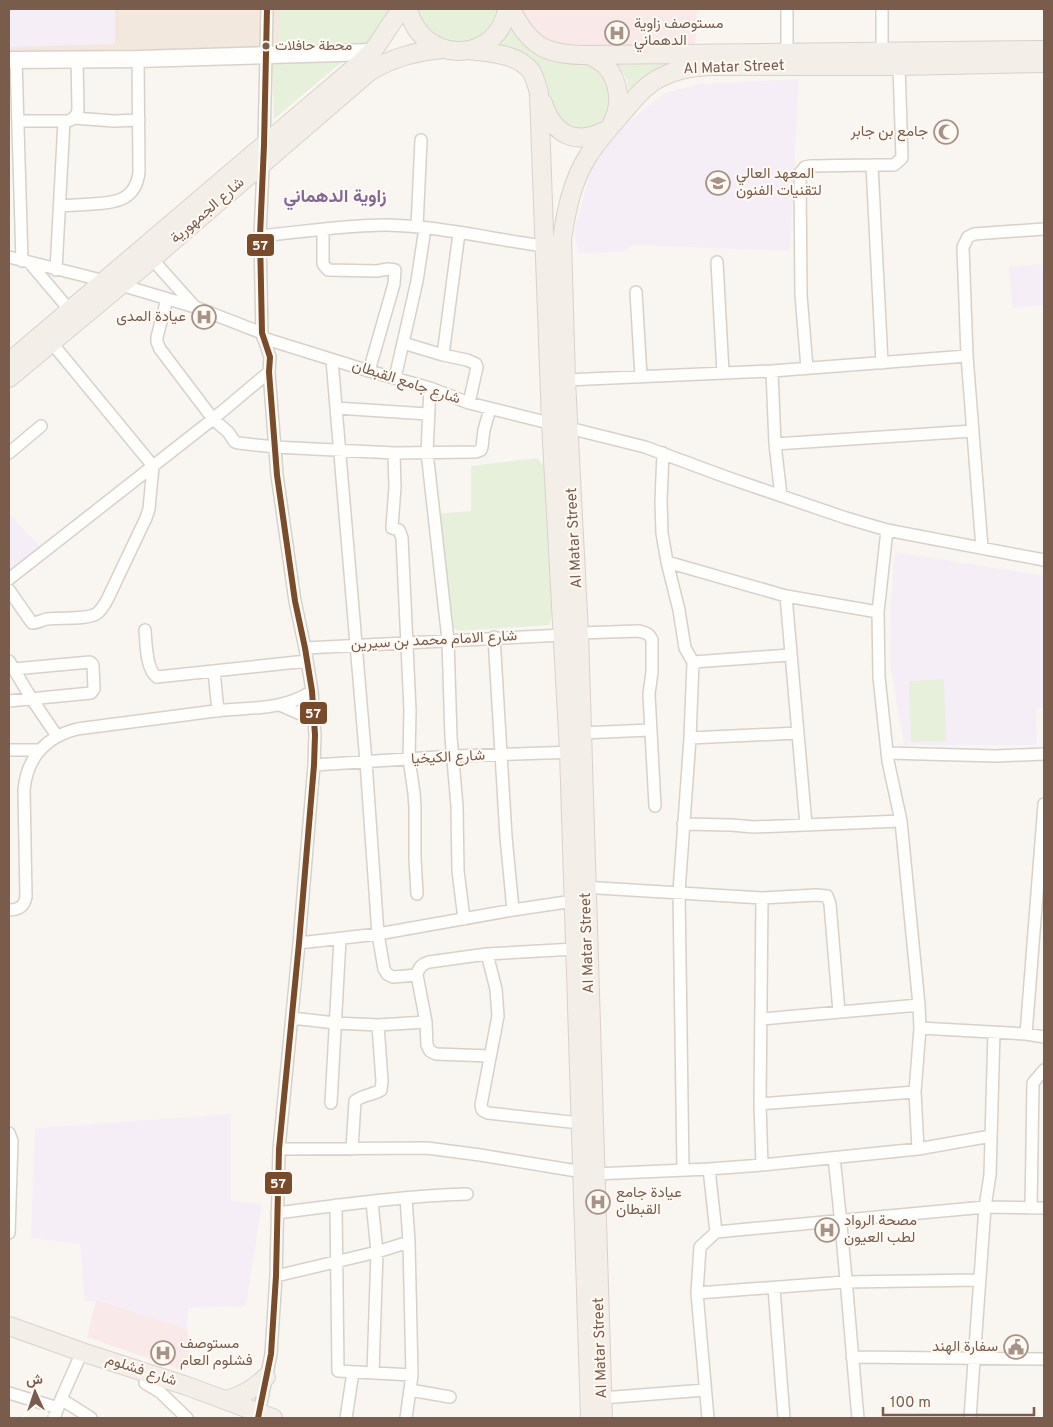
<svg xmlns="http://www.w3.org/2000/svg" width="1053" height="1427" font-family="Overpass,Vazirmatn,sans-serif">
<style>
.residential{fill:#f2e8de}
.education{fill:#f6eef6}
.medical{fill:#fae9e9}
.green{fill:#e7f0db}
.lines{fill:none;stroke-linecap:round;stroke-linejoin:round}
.street-casing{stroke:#d7d1cb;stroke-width:14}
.secondary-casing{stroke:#d9d2cb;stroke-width:19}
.primary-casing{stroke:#dad1cc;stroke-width:20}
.street{stroke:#fefefd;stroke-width:11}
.secondary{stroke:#fefefd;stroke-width:16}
.primary{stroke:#f3eee8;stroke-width:18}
.bus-1-casing{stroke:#fffaf3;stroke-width:10}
.bus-1{stroke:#7a4b2a;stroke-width:6}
.bus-dot{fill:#7a5c4d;stroke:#fffaf3;stroke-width:2}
.labels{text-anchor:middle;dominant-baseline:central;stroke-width:4;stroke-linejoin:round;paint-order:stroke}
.bus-label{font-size:14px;fill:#7a5c4d;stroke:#fffaf3;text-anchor:start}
.poi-label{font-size:15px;fill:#7a5c4d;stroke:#fffaf3;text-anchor:start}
.street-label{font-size:15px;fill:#7a5c4d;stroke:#fffaf3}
.quarter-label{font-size:18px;font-weight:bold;fill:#846695;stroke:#fffaf3}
.line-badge{stroke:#fffaf3;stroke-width:2}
.badge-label{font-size:14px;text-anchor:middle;font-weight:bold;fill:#fff}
</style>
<rect width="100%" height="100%" fill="#f9f5f0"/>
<path class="residential" d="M 9,9 L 401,9 L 371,51 L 9,60 Z"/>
<path class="education" d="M 9,9 L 115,9 L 115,44 L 9,47 Z
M 799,79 L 790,251 L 634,245 L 623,252 L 578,253 L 574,230 L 592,166 L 613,134 L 665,93 L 701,84 Z
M 1042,264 L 1044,285 L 1044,305 L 1013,308 L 1009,267 Z
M 12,516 L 45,552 L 9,583 L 9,519 Z
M 895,552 L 1044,576 L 1044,707 L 1036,709 L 1037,745 L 904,745 L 891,670 L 890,612 Z
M 231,1114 L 231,1201 L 262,1204 L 246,1306 L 188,1308 L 187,1329 L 103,1301 L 85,1301 L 80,1244 L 31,1238 L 35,1128 Z"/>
<path class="medical" d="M 522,9 L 697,9 L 695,48 L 555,50 L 522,18 Z
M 96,1301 L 105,1302 L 187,1329 L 190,1347 L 185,1371 L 87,1337 Z"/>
<path class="green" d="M 280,9 L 388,9 L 384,20 L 376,36 L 363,47 L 285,48 L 279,44 Z
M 417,9 L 497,9 C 486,53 431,53 417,9 Z
M 510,27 C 514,32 517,38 522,43 C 530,51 543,59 554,62 C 569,65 585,58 597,71 C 624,97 605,143 567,126 C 563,124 561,121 559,118 C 550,107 550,95 547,82 C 540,59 516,49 494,45 Z
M 350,55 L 274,119 L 272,64 L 277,59 Z
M 692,59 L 629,92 L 627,80 L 615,60 Z
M 537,458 L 546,468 L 552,615 L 549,625 L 458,631 L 446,622 L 437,514 L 471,511 L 471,466 Z
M 944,679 L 946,741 L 911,742 L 909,681 Z"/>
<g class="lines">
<g class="street-casing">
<path id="street" d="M 787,9 L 787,53
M 882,51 L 882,9
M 16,60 L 22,261
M 74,118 L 114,121 L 139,120
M 18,121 L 68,121 C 74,119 78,115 78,108 L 77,60
M 60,206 C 71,205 81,205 92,204 C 116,203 136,200 139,172 L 138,59
M 417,227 L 421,140
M 323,230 L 323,264 L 328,270 L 377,271 L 388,269 L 395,270 L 394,284 L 369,371
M 260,236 C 301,232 345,225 386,225 C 439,226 491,239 544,246
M 9,257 L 121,285 L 195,307 L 262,333
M 152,259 L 194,306
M 29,262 L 73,314
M 717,262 L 723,373
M 56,270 L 64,121
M 636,292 L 641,377
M 167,299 L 157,337 L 157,342 L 160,349 L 213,419 L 228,432 L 235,442 L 238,443 L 275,447 L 394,453 L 476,452 L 481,450 L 482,447 L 484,430 L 490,409
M 263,338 L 369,371 L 430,388 L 469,403 L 645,447 L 726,477 L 846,518 L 887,530 L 1044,560
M 403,343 L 443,355 L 467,360 L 476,364 L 477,367 L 469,403
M 443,355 L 459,233
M 332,360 L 366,762 L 378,934 L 384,969 L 387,974 L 393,977 L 417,975
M 882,363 L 872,165 L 894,165 L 902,158 L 899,66
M 807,368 L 801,295 L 800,173 L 805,167 L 810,166 L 872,165
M 772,371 L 775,444 L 781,496
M 395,378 L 417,281 L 425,228
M 566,380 L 772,371 L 967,356
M 430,388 L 427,452 L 448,640 L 451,737 L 457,806 L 458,871 L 464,919
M 336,408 L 428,414
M 775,444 L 973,431
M 9,453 L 41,426
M 394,453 L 395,487 L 392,527 L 392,528 L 399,530 L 402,538 L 410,710 L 409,759 L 414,793 L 415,808 L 415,858 L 417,894
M 663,453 L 661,501 L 662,533 L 667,562 L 679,610 L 685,648 L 693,662 L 690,738 L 679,892 L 683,1170
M 887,530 L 878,612 L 879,677 L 888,761 L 901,821 L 919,1005 L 920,1028 L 915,1092 L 918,1149
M 982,548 L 967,356 L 963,247 L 968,237 L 974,234 L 1044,229
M 667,562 L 786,596 L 878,612
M 9,579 L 213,419 L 269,372
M 9,590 L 32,623 C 37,623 42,620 47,619 C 61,617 84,620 96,614 C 102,610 105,604 108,598 L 146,518 L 149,509 L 153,466 L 51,342
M 786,596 L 806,825
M 145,630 C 146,643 146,670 157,677 L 307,661
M 579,633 L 639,631 C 646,633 649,633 652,640 L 652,672 L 649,694 L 655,806
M 494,637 L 506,837 L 513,910
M 305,648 L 563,635
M 9,661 L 31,698 L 57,736
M 693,662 L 790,655
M 214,671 L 218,711
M 9,701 L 91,693 L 94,689 L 93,665 L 90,662 L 14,669
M 280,705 L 314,720
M 582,733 L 650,730
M 690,738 L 798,733
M 9,750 L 40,750
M 887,753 L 996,756 L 1044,754
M 314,765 L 453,756 L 575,752
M 683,824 L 731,825 L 754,827 L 901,821
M 582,887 L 762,898 L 816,895 L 827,896 L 830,904 L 839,1012
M 762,898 L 760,1104 L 762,1165
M 9,910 C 18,910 24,907 26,897 L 24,790 C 27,757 46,737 77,729 C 123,723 169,717 215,711 C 248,707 283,711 312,691
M 299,943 L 378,934 L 513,910 L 573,901
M 487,954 L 496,989 L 498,1016 L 481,1105 L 482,1110 L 488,1113 L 580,1123
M 292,1018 L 335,1023 L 378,1025 L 426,1022
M 761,1019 L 919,1005
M 920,1028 L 1026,1034 L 1044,1037
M 1026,1034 L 1044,804
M 490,1056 L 436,1054 L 430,1051 L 427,1045 L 426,1022 L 417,975 C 418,968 422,964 429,962 L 487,954 L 575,949
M 331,1103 L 340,939
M 760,1104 L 915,1092
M 9,1133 L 12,1141 L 9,1233
M 279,1149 L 427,1148 L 480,1155 L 595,1174 L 709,1169 L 762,1165 L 918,1149 L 991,1136
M 352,1149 L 355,1101 C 362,1095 373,1095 381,1090 L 382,1081 L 378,1025
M 834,1158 C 844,1244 850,1331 858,1418
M 372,1202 L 377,1252 L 373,1373
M 336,1205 L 338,1371 L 412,1375
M 1031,1208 L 1033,1083 L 1044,1070
M 277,1213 C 340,1205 403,1196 467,1194
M 716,1232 L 985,1207 L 1044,1208
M 276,1276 L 377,1252 L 409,1242
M 774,1288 L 784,1418
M 697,1293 L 845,1282 L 980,1280
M 852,1357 L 1044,1359
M 145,1383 L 160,1392 L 187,1418
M 410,1390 L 450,1397
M 9,1393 L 58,1408
M 602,1398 L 705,1390
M 61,1399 L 91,1418
M 54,1418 L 61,1399 L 82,1352
M 258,1418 L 271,1354 L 276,1276 L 279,1149 L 299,943 L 314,765 L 315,735 L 312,691 L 305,648 L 295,601 L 277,475 L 269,372 L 270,357 L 262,333 L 260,236 L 264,145 L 267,9
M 346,1418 L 353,1372
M 406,1418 L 412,1375 L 409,1242 L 406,1198
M 708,1418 L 697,1293 L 700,1247 L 716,1232 L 709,1169
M 970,1418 L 985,1207 L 990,1175 L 994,1032"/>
</g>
<g class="secondary-casing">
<path id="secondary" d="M 9,60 L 138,59 L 372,52"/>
</g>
<g class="primary-casing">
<path id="primary" d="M 408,9 C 422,66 498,64 507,9
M 511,9 C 530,48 547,55 589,55 L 1044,50
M 469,50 C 489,53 517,53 531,71 C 535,77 537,86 539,93 L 551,423 L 569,752 L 590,1418
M 589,55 C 595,58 601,61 606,66 C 619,81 622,104 613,121
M 543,103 C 554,136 576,146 607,130
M 9,362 L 360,63 L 375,48 L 401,9
M 9,378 L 152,259 L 369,72 C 393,57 415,52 442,49
M 9,1326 L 82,1352 L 187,1386 L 273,1418
M 226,1400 C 242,1396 254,1389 266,1377
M 603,1418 L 579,633 L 566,380 L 562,240 C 566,211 572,181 588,156 C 598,140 612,125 624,111 C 636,97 647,83 664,76 C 678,69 693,67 709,66 L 899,66 L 1044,63"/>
</g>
<use href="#street" class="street"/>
<use href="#secondary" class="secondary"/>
<use href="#primary" class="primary"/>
<g class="bus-1-casing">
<path id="bus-1" d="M 258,1418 L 271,1354 L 276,1276 L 279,1149 L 299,943 L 314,765 L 315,735 L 312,691 L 305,648 L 295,601 L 277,475 L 269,372 L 270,357 L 262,333 L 260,236 L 264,145 L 267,9"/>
</g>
<use href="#bus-1" class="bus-1"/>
</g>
<defs>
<g id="hospital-ring" transform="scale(1.25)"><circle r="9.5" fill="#fffaf3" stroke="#a69286" stroke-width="1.5"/><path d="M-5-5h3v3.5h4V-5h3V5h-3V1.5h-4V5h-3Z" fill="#a69286"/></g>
<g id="mosque-ring" transform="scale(1.25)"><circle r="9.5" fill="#fffaf3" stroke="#a69286" stroke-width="1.5"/><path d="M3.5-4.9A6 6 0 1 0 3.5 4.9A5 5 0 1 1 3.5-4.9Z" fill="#a69286"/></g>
<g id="university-ring" transform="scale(1.25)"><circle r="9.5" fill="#fffaf3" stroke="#a69286" stroke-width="1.5"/><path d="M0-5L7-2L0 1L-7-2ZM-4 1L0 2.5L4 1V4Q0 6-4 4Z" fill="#a69286"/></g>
<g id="civic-ring" transform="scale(1.25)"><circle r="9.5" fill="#fffaf3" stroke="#a69286" stroke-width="1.5"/><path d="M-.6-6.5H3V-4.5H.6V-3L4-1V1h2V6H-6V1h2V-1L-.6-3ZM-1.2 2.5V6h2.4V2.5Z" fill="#a69286"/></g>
</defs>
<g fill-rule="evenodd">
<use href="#hospital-ring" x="617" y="33"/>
<use href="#mosque-ring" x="946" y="132"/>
<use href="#university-ring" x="718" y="183"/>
<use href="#hospital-ring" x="204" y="317"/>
<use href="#hospital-ring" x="598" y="1202"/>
<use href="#hospital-ring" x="827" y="1230"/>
<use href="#civic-ring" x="1016" y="1347"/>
<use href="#hospital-ring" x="163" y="1353"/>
</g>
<circle class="bus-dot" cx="266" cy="46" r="4.5"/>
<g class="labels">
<g class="bus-label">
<text x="275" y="46">محطة حافلات</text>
</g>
<g class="poi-label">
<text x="634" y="24">مستوصف زاوية<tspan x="634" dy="17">الدهماني</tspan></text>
<text x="928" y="132" text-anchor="end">جامع بن جابر</text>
<text x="736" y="174">المعهد العالي<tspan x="736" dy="17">لتقنيات الفنون</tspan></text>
<text x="186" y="317" text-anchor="end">عيادة المدى</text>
<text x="616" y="1193">عيادة جامع<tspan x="616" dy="17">القبطان</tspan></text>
<text x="844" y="1221">مصحة الرواد<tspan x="844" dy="17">لطب العيون</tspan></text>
<text x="180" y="1344">مستوصف<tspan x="180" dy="17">فشلوم العام</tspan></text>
<text x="998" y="1347" text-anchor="end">سفارة الهند</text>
</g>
<g class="street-label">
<text transform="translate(734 68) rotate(-2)">Al Matar Street</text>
<text transform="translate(208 211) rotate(-41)">شارع الجمهورية</text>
<text transform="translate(406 383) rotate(18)">شارع جامع القبطان</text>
<text transform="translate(575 538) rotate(-93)">Al Matar Street</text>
<text transform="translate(434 641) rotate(-3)">شارع الامام محمد بن سيرين</text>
<text transform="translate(448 758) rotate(-3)">شارع الكيخيا</text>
<text transform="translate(588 943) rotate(-92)">Al Matar Street</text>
<text transform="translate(601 1348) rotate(-92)">Al Matar Street</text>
<text transform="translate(141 1371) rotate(18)">شارع فشلوم</text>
</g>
<g class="quarter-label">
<text x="335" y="197">زاوية الدهماني</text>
</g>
</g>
<g class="line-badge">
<rect x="246" y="233" width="29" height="24" rx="5" fill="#7a4b2a"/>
<rect x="299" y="701" width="29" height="24" rx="5" fill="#7a4b2a"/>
<rect x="264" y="1171" width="29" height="24" rx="5" fill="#7a4b2a"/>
</g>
<g class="badge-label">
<text x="260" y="250">57</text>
<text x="313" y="718">57</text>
<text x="278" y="1188">57</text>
</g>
<rect width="1053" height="1427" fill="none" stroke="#7a5c4d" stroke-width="20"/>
<g transform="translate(35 1392) rotate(357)" stroke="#fffaf3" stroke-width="4" paint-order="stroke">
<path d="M0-4L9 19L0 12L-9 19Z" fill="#7a5c4d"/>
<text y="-8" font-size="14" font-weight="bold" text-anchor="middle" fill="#7a5c4d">ش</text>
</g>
<path d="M883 1407v8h151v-8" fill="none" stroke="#7a5c4d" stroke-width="2.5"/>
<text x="890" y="1407" font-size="15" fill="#7a5c4d" stroke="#fffaf3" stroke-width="4" paint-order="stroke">100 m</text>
</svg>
